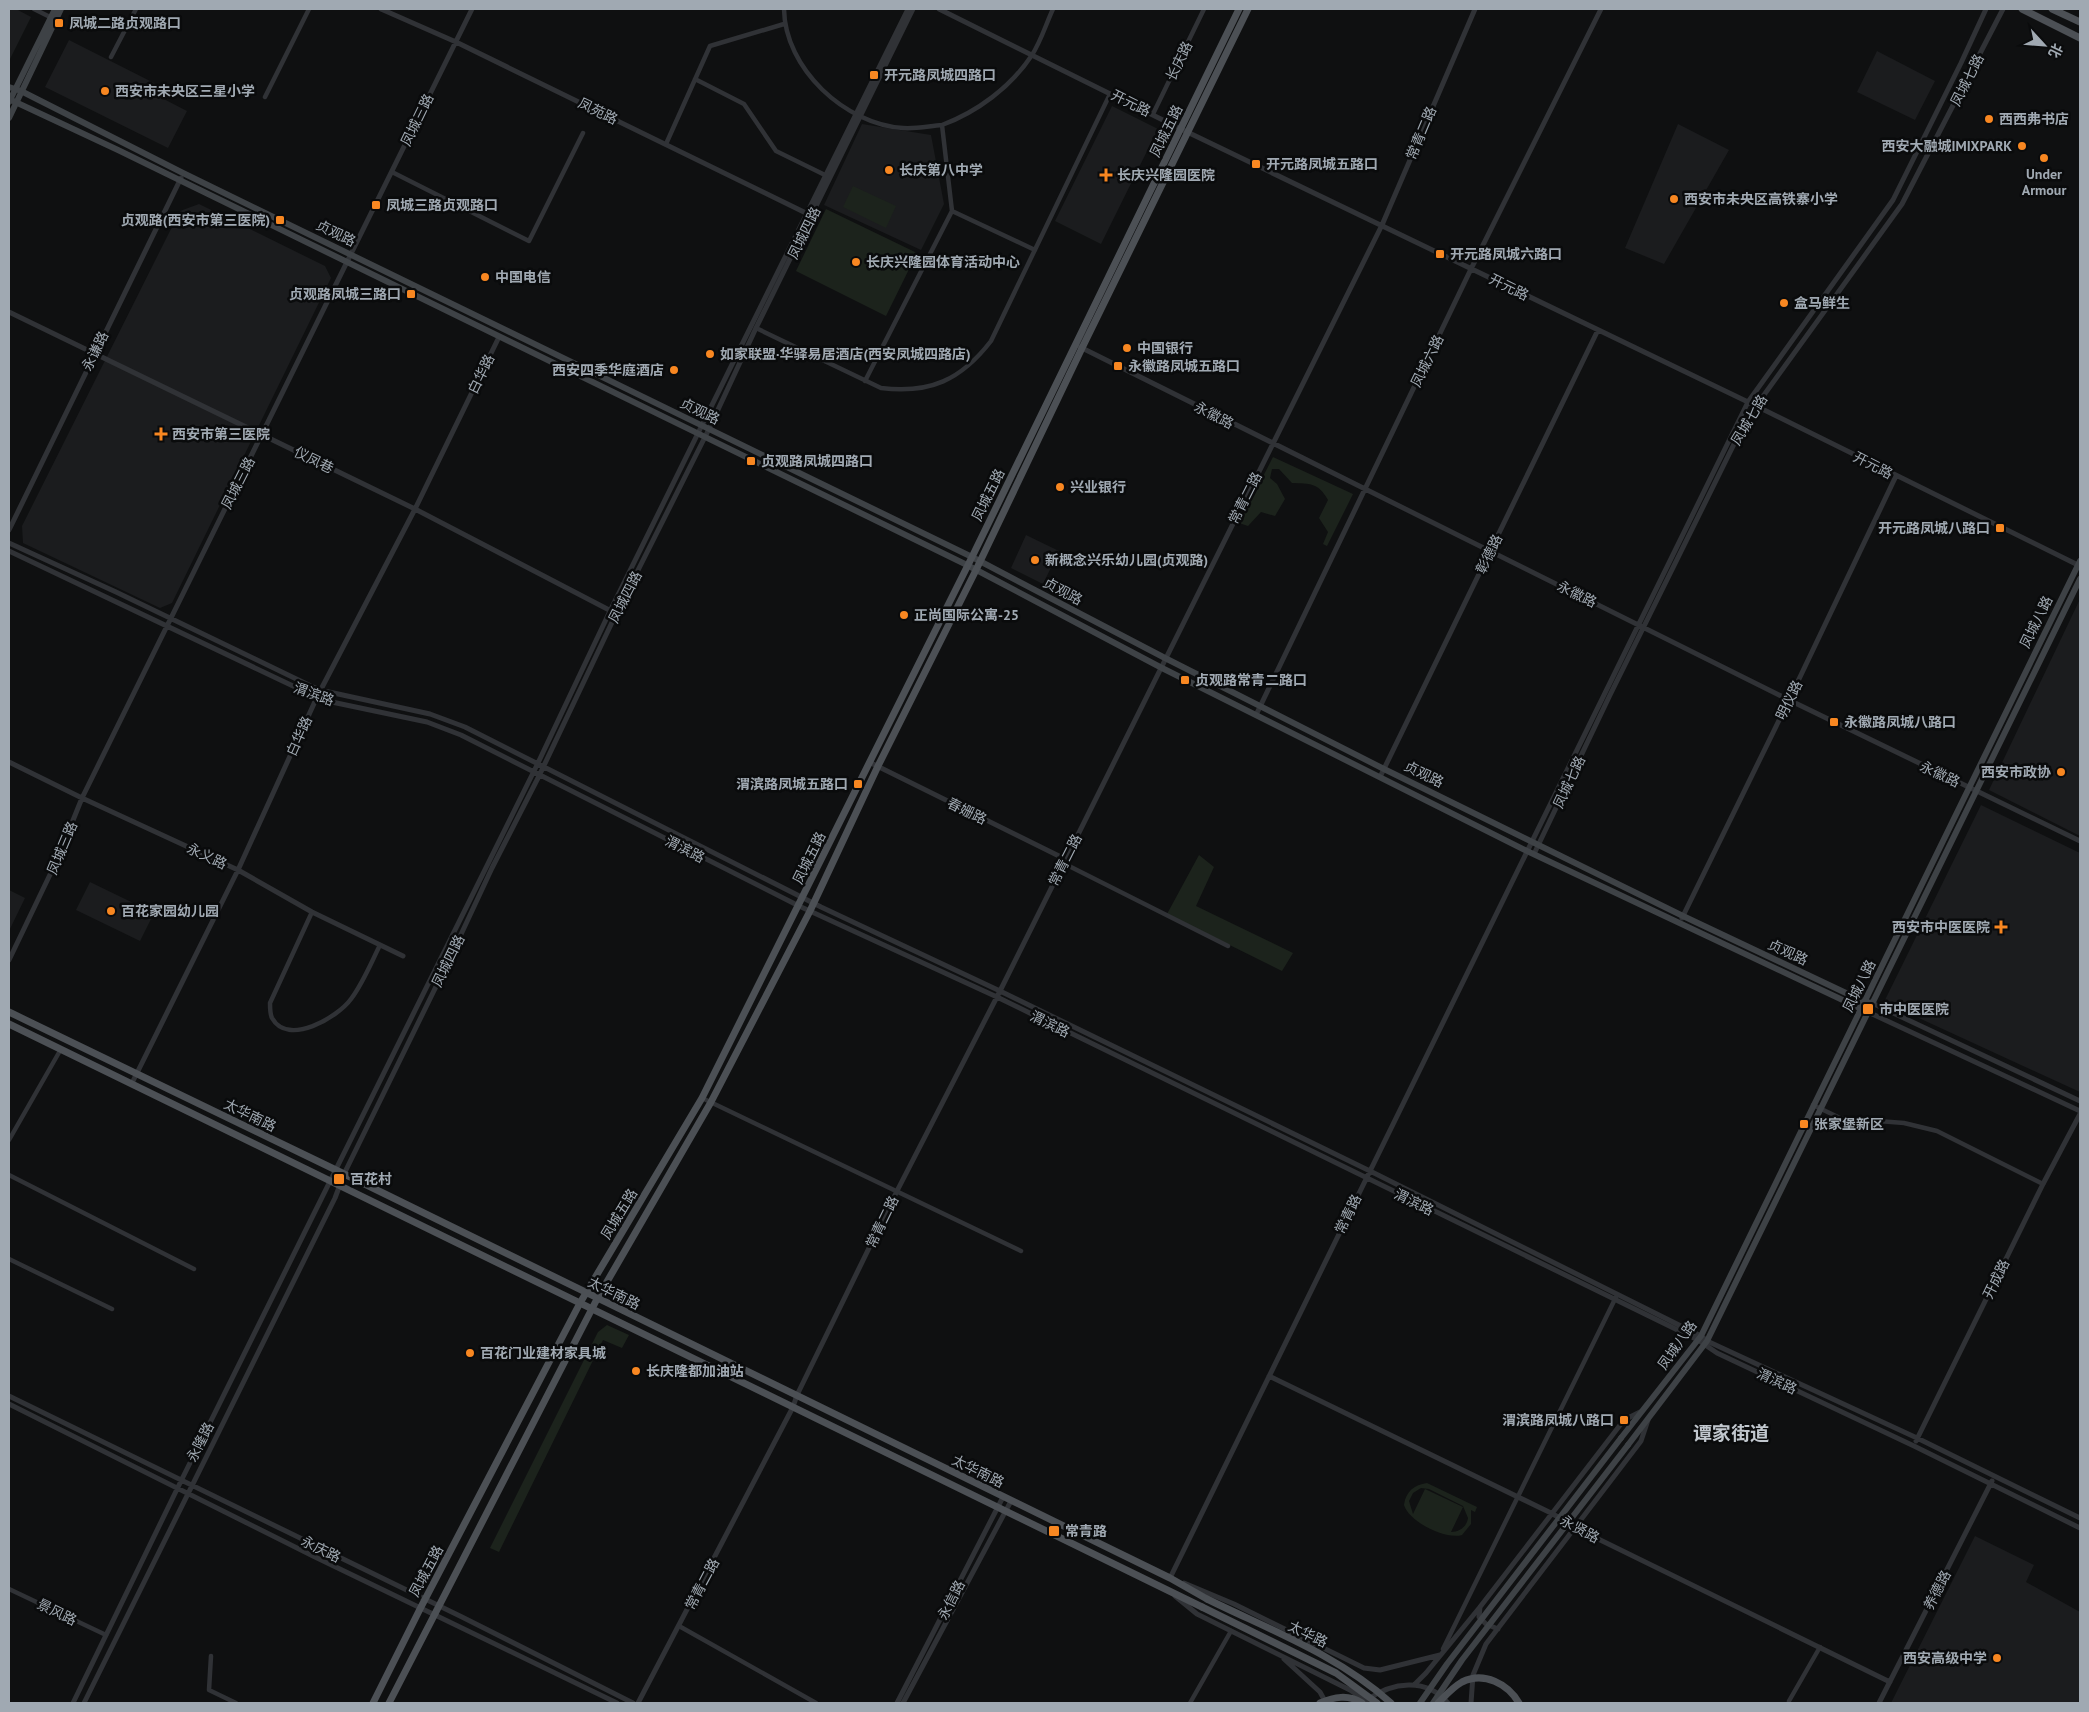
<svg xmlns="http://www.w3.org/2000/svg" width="2089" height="1712" font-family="'PT Sans','Noto Sans SC',sans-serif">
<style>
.built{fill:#1b1c1e}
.green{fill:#1c231c;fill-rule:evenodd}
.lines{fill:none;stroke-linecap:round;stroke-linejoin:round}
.minor{stroke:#303236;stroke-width:4.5}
.tertiary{stroke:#303236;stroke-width:5}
.secondary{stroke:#3e4246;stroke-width:6}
.primary{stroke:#4c5055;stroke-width:7}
.secondary-bridge{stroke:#3e4246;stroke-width:6}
.primary-bridge{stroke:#4c5055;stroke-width:7}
.poi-dot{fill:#f88721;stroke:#0a0b0c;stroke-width:2}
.labels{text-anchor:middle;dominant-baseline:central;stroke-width:5;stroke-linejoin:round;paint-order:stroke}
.poi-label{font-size:14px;font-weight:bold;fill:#a0a9b2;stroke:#0a0b0c;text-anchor:start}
.street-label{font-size:14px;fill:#a0a9b2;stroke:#0a0b0c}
.district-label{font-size:19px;font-weight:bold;fill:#c1c7ce;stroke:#0a0b0c}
</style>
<rect width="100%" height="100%" fill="#0f1011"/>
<path class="built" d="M 9,9 L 16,9 L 31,17 L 9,61 Z
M 69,40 L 160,86 L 156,95 L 187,111 L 168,148 L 45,87 Z
M 1877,51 L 1935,81 L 1915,120 L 1857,92 Z
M 1112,106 L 1158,129 L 1101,244 L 1055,221 Z
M 862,124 L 931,135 L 944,204 L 921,250 L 824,205 Z
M 1678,124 L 1729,150 L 1664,264 L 1625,248 Z
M 199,204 L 325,266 L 331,278 L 172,603 L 160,608 L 23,543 L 22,526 L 180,211 Z
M 1026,535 L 1059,551 L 1043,584 L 1011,568 Z
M 2080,599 L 2080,836 L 1989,790 Z
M 1981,805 L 2080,853 L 2080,1092 L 1884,1002 Z
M 90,882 L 154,913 L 140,941 L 76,910 Z
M 9,890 L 25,898 L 9,931 Z
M 1975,1536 L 2034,1565 L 2026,1582 L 2080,1612 L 2080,1703 L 1891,1703 Z"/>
<path class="green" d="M 853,186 L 896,206 L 886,228 L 843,207 Z
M 826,209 L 917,253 L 886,316 L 796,271 Z
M 1273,457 L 1353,494 L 1327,546 L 1323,544 L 1328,532 L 1319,518 L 1328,500 C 1318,482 1310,484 1292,483 L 1279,469 L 1272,469 L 1270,478 L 1277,484 L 1285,499 L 1275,516 L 1261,512 L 1248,526 L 1239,523 Z
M 1199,855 L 1214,867 L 1196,906 L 1293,953 L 1282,971 L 1167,914 Z
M 607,1325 L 629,1335 L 622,1348 L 603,1340 L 499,1552 L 490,1548 L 598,1332 Z
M 1427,1483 L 1477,1507 L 1475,1512 L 1471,1510 L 1471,1524 L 1462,1535 C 1446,1540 1409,1522 1404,1505 C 1406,1491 1414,1485 1427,1483 ZM 1421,1488 L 1429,1489 L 1463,1506 L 1468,1518 C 1467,1526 1460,1532 1451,1532 L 1463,1507 L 1425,1489 L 1413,1514 L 1409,1501 L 1413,1493 Z"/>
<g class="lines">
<path class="minor" d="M 34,9 L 50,17
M 784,9 C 785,69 845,124 903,128 C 916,129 929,126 942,125
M 111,57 L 136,9
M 695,79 L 744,104 L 776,151 L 825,175
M 265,97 L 309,9
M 1153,114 L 1204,9
M 666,144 L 710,46 L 784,24
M 392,172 L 529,241 L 583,133
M 952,211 L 1035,250
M 756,328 L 881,388 C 930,394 961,380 991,341 L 1110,94
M 865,381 L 952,211 L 942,125 C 977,112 1011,87 1032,55 C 1041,41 1046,24 1053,9
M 1063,863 L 1228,946
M 312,912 L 270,1003 C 270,1008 270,1014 272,1018 C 288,1047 338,1017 351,999 C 363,983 371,963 380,945
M 702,1098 L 1021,1251
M 1813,1105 L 1840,1118 L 1904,1123 L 1937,1131 L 2043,1184
M 9,1140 L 61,1049
M 9,1175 L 194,1269
M 9,1259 L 112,1309
M 9,1589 L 106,1635
M 679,1626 L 816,1703
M 1443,1649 L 1616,1297
M 211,1656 L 209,1690 L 236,1703
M 1789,1701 L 1820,1647
M 1190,1703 L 1231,1631"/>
<path class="tertiary" d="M 381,9 L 456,42 L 810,215
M 939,9 L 1181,129 L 1748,402 L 2080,566
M 9,312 L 415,509 L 613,612
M 1080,347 L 1789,700 L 2080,841
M 9,530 L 181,178
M 9,543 L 116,592 L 315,688 L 329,692 L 430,714 L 465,727 L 821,907 L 1000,991 L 1370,1171 L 1701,1336 L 1707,1341 L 1917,1438 L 2080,1518
M 9,551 L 312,695 L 327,701 L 427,722 L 461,735 L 799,906 L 997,997 L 1698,1340 L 1717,1353 L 1914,1446 L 2080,1528
M 1256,715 L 1471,269 L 1601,9
M 9,762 L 82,798 L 238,870 L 312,912 L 403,956
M 869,762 L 1065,859
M 1380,777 L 1598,330
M 1534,854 L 1610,695 L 1741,430 L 1756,406 L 1902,204 L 2003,9
M 1682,918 L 1789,700 L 1896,476
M 9,960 L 57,860 L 82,798 L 472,9
M 1872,1003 L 2080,1101
M 1868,1012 L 2080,1111
M 132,1083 L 238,870 L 317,697 L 415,509 L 499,337
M 1269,1376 L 1551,1513 L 1586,1533 L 1890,1682
M 9,1396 L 462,1617 L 633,1703
M 9,1404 L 313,1556 L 617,1703
M 1916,1441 L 2043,1184 L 2080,1114
M 1173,1579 L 1170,1578 L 1748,402 L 1893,200 L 1961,63 L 1986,9
M 1184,1583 L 1234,1604 L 1364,1668 L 1380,1670 L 1440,1655
M 1175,1596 L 1197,1614 L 1350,1690 L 1366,1701
M 1480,1607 L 1479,1617 L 1486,1624 L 1498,1629
M 1284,1659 L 1320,1692 L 1326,1703
M 1414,1685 L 1426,1673 L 1480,1607 L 1624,1420 L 1640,1412
M 1367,1700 C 1392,1682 1426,1677 1448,1703
M 73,1703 L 181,1481 L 537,765 L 610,611 L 908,9
M 84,1703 L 335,1198 L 344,1174 L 450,958 L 492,868 L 539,776 L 616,614 L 709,429 L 756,328 L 913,9
M 638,1703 L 793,1407 L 797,1395 L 897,1191 L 1000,991 L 1382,225 L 1475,9
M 897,1703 L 1003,1497
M 903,1703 L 1011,1501
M 1471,1703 L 1473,1675 L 1486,1644 L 1641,1441 L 1648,1420
M 1879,1703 L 1992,1481"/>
<path class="secondary" d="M 9,87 L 21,91 L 183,173 L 972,557 L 1165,658 L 1384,769 L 1683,916 L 1865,1002 L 1872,1003
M 9,99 L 118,150 L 967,565 L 1160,667 L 1527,851 L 1868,1012
M 9,102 L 55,9
M 9,118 L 61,9
M 1621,1438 L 1701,1336 L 2080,561
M 1628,1445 L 1707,1341 L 2080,579"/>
<path class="primary" d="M 2022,9 L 2080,38
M 2052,9 L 2080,22
M 9,1012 L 336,1170 L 1170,1578 L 1207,1599
M 9,1024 L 1202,1607
M 373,1703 L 421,1607 L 580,1303 L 702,1098 L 972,557 L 1239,9
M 389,1703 L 597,1299 L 711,1102 L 810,911 L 878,766 L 976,570 L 1082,348 L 1248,9"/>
<path class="secondary-bridge" d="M 1420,1703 L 1447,1664 L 1621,1438
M 1433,1703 L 1462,1660 L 1628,1445"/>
<path class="primary-bridge" d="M 1207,1599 C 1270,1630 1338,1655 1391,1703
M 1202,1607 L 1336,1673 L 1377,1703
M 1320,1703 C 1334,1697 1348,1694 1362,1703
M 1438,1703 C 1445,1696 1453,1687 1462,1682 C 1484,1671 1508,1684 1519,1703"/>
</g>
<g class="poi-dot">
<rect x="54" y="18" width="10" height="10" rx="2.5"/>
<rect x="869" y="70" width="10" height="10" rx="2.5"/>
<circle cx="105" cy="91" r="5"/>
<circle cx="1989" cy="119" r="5"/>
<circle cx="2022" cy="146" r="5"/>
<circle cx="2044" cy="158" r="5"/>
<rect x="1251" y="159" width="10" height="10" rx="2.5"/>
<circle cx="889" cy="170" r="5"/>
<path d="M1103.5 167.5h5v5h5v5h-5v5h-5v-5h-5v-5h5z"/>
<circle cx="1674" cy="199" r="5"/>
<rect x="371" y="200" width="10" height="10" rx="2.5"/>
<rect x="275" y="215" width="10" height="10" rx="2.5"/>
<rect x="1435" y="249" width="10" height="10" rx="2.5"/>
<circle cx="856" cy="262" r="5"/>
<circle cx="485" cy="277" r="5"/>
<rect x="406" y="289" width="10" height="10" rx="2.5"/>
<circle cx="1784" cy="303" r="5"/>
<circle cx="1127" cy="348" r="5"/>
<circle cx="710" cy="354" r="5"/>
<rect x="1113" y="361" width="10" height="10" rx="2.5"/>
<circle cx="674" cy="370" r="5"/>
<path d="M158.5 426.5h5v5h5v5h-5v5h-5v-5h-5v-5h5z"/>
<rect x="746" y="456" width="10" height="10" rx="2.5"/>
<circle cx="1060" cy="487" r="5"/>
<rect x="1995" y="523" width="10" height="10" rx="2.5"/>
<circle cx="1035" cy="560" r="5"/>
<circle cx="904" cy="615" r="5"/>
<rect x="1180" y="675" width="10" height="10" rx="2.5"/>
<rect x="1829" y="717" width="10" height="10" rx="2.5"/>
<circle cx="2061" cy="772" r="5"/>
<rect x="853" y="779" width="10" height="10" rx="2.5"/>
<circle cx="111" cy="911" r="5"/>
<path d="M1998.5 919.5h5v5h5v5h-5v5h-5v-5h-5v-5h5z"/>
<rect x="1862" y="1003" width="12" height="12" rx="2.5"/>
<rect x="1799" y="1119" width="10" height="10" rx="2.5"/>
<rect x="333" y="1173" width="12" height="12" rx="2.5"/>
<circle cx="470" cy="1353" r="5"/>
<circle cx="636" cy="1371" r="5"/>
<rect x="1619" y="1415" width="10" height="10" rx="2.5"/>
<rect x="1048" y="1525" width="12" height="12" rx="2.5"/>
<circle cx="1997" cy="1658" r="5"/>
</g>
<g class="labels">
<g class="poi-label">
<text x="69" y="23">凤城二路贞观路口</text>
<text x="884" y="75">开元路凤城四路口</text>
<text x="115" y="91">西安市未央区三星小学</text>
<text x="1999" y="119">西西弗书店</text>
<text x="2012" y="146" text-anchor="end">西安大融城IMIXPARK</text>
<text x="1266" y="164">开元路凤城五路口</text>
<text x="899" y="170">长庆第八中学</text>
<text x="2044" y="174" text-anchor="middle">Under<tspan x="2044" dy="16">Armour</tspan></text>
<text x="1117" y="175">长庆兴隆园医院</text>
<text x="1684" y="199">西安市未央区高铁寨小学</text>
<text x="386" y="205">凤城三路贞观路口</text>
<text x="270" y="220" text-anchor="end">贞观路(西安市第三医院)</text>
<text x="1450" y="254">开元路凤城六路口</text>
<text x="866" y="262">长庆兴隆园体育活动中心</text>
<text x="495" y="277">中国电信</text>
<text x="401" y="294" text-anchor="end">贞观路凤城三路口</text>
<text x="1794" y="303">盒马鲜生</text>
<text x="1137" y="348">中国银行</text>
<text x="720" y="354">如家联盟·华驿易居酒店(西安凤城四路店)</text>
<text x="1128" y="366">永徽路凤城五路口</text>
<text x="664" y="370" text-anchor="end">西安四季华庭酒店</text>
<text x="172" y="434">西安市第三医院</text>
<text x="761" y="461">贞观路凤城四路口</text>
<text x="1070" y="487">兴业银行</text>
<text x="1990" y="528" text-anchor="end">开元路凤城八路口</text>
<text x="1045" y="560">新概念兴乐幼儿园(贞观路)</text>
<text x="914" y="615">正尚国际公寓-25</text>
<text x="1195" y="680">贞观路常青二路口</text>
<text x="1844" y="722">永徽路凤城八路口</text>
<text x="2051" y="772" text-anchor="end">西安市政协</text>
<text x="848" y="784" text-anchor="end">渭滨路凤城五路口</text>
<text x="121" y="911">百花家园幼儿园</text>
<text x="1990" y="927" text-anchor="end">西安市中医医院</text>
<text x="1879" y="1009">市中医医院</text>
<text x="1814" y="1124">张家堡新区</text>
<text x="350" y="1179">百花村</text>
<text x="480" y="1353">百花门业建材家具城</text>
<text x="646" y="1371">长庆隆都加油站</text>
<text x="1614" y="1420" text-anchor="end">渭滨路凤城八路口</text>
<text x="1065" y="1531">常青路</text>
<text x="1987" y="1658" text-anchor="end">西安高级中学</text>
</g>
<g class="street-label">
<text transform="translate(1179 61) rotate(-64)">长庆路</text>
<text transform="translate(1967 80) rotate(-63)">凤城七路</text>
<text transform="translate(1131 103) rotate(26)">开元路</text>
<text transform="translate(598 111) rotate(26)">凤苑路</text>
<text transform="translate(417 120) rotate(-64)">凤城三路</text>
<text transform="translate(1166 131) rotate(-64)">凤城五路</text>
<text transform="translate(1421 133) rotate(-67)">常青二路</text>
<text transform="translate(336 233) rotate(26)">贞观路</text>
<text transform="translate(804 233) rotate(-64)">凤城四路</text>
<text transform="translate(1509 287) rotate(26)">开元路</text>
<text transform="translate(95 351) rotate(-64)">永谦路</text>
<text transform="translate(1427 361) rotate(-64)">凤城六路</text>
<text transform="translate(481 374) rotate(-64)">白华路</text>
<text transform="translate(700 411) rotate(26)">贞观路</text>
<text transform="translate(1214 415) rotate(27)">永徽路</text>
<text transform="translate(1749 420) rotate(-59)">凤城七路</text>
<text transform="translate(314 460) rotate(26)">仪凤巷</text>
<text transform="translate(1873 465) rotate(27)">开元路</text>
<text transform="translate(238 483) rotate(-63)">凤城三路</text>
<text transform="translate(988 495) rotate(-64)">凤城五路</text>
<text transform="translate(1245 498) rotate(-63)">常青二路</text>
<text transform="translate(1489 554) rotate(-64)">彰德路</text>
<text transform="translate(1063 591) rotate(28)">贞观路</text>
<text transform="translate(1577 594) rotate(26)">永徽路</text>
<text transform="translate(625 597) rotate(-63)">凤城四路</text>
<text transform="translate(2036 622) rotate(-64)">凤城八路</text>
<text transform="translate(314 694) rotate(20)">渭滨路</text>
<text transform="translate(1789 700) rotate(-64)">明仪路</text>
<text transform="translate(299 736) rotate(-66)">白华路</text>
<text transform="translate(1424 774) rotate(26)">贞观路</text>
<text transform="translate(1940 774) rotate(25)">永徽路</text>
<text transform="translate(1569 782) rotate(-65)">凤城七路</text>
<text transform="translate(967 811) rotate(26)">春姗路</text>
<text transform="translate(62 848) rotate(-67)">凤城三路</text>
<text transform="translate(685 849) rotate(27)">渭滨路</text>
<text transform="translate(207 856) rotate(25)">永义路</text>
<text transform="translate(809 858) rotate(-64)">凤城五路</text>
<text transform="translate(1065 860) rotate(-63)">常青二路</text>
<text transform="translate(1788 952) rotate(25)">贞观路</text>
<text transform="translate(448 961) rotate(-64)">凤城四路</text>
<text transform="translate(1859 986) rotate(-64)">凤城八路</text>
<text transform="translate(1050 1024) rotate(26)">渭滨路</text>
<text transform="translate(250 1115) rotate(26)">太华南路</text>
<text transform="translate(1414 1202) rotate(26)">渭滨路</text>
<text transform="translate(619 1214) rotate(-59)">凤城五路</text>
<text transform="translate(1348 1214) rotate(-64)">常青路</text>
<text transform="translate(882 1222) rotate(-64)">常青二路</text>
<text transform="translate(1996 1279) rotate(-64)">开成路</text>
<text transform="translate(614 1293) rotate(26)">太华南路</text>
<text transform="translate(1677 1345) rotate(-55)">凤城八路</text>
<text transform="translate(1777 1381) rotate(25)">渭滨路</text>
<text transform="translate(200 1442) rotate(-63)">永隆路</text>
<text transform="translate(978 1471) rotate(26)">太华南路</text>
<text transform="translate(1580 1529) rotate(28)">永贤路</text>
<text transform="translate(321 1549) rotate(26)">永庆路</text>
<text transform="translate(426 1571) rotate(-62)">凤城五路</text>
<text transform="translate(702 1584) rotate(-62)">常青二路</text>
<text transform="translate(1937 1590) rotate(-63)">养德路</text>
<text transform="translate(951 1600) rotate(-63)">永信路</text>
<text transform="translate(57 1612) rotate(26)">景风路</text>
<text transform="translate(1308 1634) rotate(26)">太华路</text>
</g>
<g class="district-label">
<text x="1731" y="1433">谭家街道</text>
</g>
</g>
<rect width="2089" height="1712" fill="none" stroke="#a0a9b2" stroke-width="20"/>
<g transform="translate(2044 45) rotate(116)" stroke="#0a0b0c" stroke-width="4" paint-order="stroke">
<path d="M0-4L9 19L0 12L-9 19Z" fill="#a0a9b2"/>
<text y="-8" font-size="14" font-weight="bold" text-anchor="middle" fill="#a0a9b2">北</text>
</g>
</svg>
